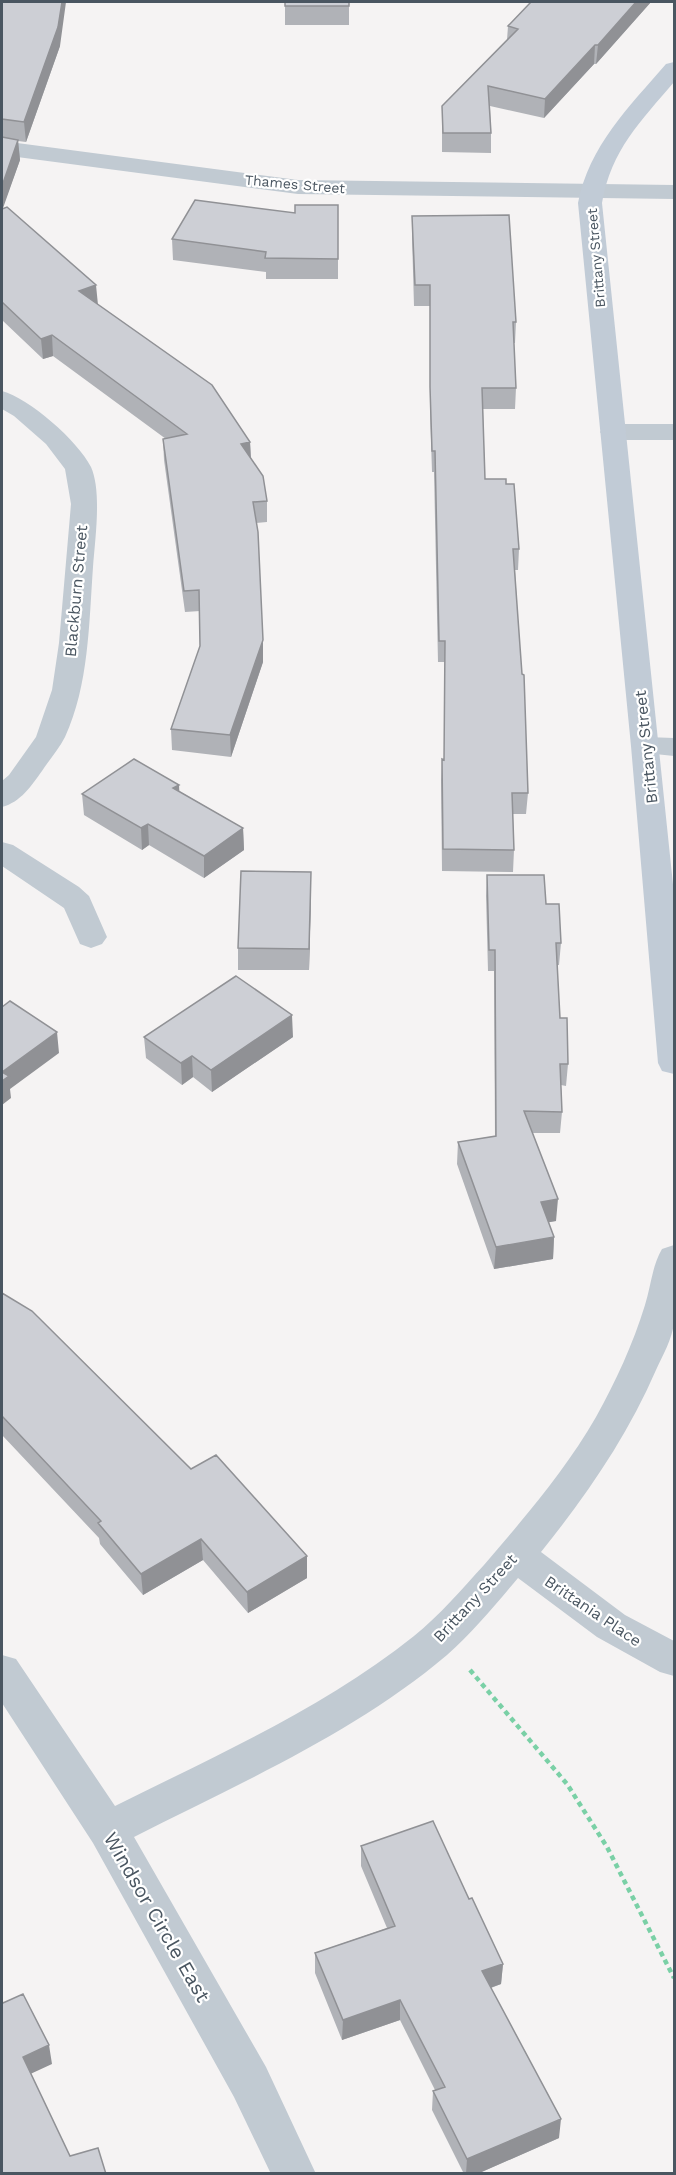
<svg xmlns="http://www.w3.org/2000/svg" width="676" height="2175" font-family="'Work Sans',sans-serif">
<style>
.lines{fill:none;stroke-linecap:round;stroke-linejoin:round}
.path{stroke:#7ad0a6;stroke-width:4.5;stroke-dasharray:5 4;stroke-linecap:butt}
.street{fill:#c1cad2;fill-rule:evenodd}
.secondary{fill:#c1cbd6;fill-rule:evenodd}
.wall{fill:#b0b2b7}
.shaded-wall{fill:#909195}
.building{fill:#cdcfd5;stroke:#909195;stroke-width:1.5}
.labels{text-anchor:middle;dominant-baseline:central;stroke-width:4.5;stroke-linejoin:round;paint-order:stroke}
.far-street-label{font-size:14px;fill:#4a5661;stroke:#fff}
.street-label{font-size:16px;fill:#4a5661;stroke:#fff}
.near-street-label{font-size:20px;fill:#4a5661;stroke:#fff}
</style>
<rect width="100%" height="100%" fill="#f5f3f3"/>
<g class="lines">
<path class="path" d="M 470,1670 L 567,1784 L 607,1847 L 674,1978"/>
<path class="street" d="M 2,141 L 298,180 L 674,185 L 674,199 L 298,194 L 2,155 Z
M 2,391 C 29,398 78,441 91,467 C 102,492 95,539 93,567 C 89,623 89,685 65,737 C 59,749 49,760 42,771 C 31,786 21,802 2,807 L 2,781 L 9,775 L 36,737 L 52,690 L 59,643 L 71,504 L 65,469 L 46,444 L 14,416 L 2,409 Z
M 613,424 L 674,424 L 674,440 L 613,440 L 604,437 L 600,432 L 604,427 Z
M 646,737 L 674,738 L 674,756 L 636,752 L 631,746 L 636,740 Z
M 2,842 L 13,845 L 79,887 L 89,896 L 107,937 L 102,944 L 91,948 L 80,944 L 64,908 L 2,866 Z
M 674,1245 C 676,1264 676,1304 674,1323 C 672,1339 663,1355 656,1370 C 627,1437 586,1496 541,1552 L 625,1615 L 674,1641 L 674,1676 L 660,1672 L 597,1637 L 518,1578 C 495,1605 473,1632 447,1655 C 355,1733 240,1783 134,1837 L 266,2067 L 316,2174 L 271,2174 L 234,2097 L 93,1843 L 2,1703 L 2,1655 L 16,1659 L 115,1806 C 217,1755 324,1708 414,1636 C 440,1615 461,1590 484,1565 C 524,1518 565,1471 596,1417 C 616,1381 633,1344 645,1305 C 651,1286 652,1266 662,1249 Z"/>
<path class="secondary" d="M 674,62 L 674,82 C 641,121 611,150 602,203 L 674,894 L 674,1074 L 662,1071 L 658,1063 L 631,746 L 578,203 C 589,146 629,107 666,64 Z"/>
</g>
<path class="wall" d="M 2,2 L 60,46 L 26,142 L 18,141 L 20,160 L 2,209 L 97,304 L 250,442 L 251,458 L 267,501 L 267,522 L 256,523 L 263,662 L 231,757 L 172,750 L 171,729 L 200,646 L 200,611 L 185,612 L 164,460 L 163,439 L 166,439 L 53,356 L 43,359 L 2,320 Z
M 285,2 L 349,2 L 349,25 L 285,25 Z
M 531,2 L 651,2 L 596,64 L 594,64 L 544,118 L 490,106 L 491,133 L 491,153 L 442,152 L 442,106 L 507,40 L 508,26 Z
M 338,205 L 338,279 L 266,279 L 266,272 L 173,260 L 172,239 L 295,213 Z
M 412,216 L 516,322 L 515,343 L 514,343 L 516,388 L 515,409 L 483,409 L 485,479 L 506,484 L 519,549 L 518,570 L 515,570 L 528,793 L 526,814 L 513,814 L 514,850 L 513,872 L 442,871 L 441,781 L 442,759 L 444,760 L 445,662 L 438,662 L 434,472 L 432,472 L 430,408 L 430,306 L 414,306 L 412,236 Z
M 179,785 L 179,791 L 243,828 L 244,850 L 204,878 L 149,845 L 142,850 L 84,815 L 82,794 Z
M 487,875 L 546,904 L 561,943 L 559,965 L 557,965 L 560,1018 L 568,1064 L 566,1086 L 561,1085 L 562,1112 L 560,1133 L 532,1133 L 556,1221 L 548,1222 L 554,1237 L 553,1259 L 494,1269 L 457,1164 L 458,1142 L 495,1136 L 494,971 L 488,971 L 486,896 Z
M 311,893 L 309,970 L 238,970 L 238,948 Z
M 144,1037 L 293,1037 L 212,1092 L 193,1077 L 182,1085 L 146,1058 Z
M 2,1293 L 191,1469 L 307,1578 L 248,1613 L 203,1560 L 143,1595 L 100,1544 L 99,1538 L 2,1435 Z
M 361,1846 L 469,1899 L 503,1964 L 501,1984 L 491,1988 L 559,2138 L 477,2174 L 464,2174 L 432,2110 L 433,2091 L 435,2090 L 400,2020 L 342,2040 L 315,1973 L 315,1953 L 387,1928 L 361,1866 Z"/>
<path class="shaded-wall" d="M 62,2 L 66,2 L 60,46 L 26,142 L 24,122 Z
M 636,2 L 651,2 L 596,64 L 598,45 Z
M 595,45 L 594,64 L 544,118 L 545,99 Z
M 18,140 L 20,160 L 2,211 L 2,186 Z
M 96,285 L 98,305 L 79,291 Z
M 52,335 L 53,356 L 43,359 L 41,339 Z
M 250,442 L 251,462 L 241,444 Z
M 263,640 L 263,662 L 231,757 L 230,735 Z
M 179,785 L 180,806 L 173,788 Z
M 148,824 L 149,845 L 142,850 L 141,828 Z
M 243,828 L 244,850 L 204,878 L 204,856 Z
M 311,872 L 311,893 L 309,970 L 309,949 Z
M 292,1015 L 293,1037 L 212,1092 L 211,1070 Z
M 57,1032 L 59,1053 L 10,1089 L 11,1098 L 2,1105 L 2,1072 Z
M 192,1056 L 193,1077 L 182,1085 L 181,1063 Z
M 558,1199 L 556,1221 L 539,1224 L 541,1202 Z
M 554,1237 L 553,1259 L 494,1269 L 496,1247 Z
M 201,1539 L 203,1560 L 143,1595 L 141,1574 Z
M 307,1556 L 307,1578 L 248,1613 L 247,1592 Z
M 503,1964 L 501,1984 L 481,1991 L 482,1971 Z
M 400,2000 L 400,2020 L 342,2040 L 343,2020 Z
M 49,2045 L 52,2064 L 26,2076 L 23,2057 Z
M 561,2119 L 559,2138 L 477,2174 L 466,2174 L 467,2159 Z"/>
<path class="building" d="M 2,2 L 62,2 L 58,27 L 24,122 L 2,119 Z
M 285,2 L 349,2 L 349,6 L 285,6 Z
M 531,2 L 636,2 L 598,45 L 595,45 L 545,99 L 488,86 L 491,133 L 443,133 L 442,106 L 518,29 L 508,26 Z
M 2,137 L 18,140 L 2,186 Z
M 195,200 L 295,213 L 295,205 L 338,205 L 338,259 L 265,258 L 266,252 L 172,239 Z
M 7,207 L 96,285 L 79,291 L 212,385 L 250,442 L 241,444 L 263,476 L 267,501 L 253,502 L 258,532 L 263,640 L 230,735 L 171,729 L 200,646 L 199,590 L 184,591 L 163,439 L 187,434 L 52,335 L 41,339 L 2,302 L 2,209 Z
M 509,215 L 516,322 L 513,322 L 516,388 L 482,388 L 485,479 L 506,479 L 506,484 L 514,484 L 519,549 L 513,549 L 522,674 L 524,675 L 528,793 L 512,793 L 514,850 L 443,849 L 442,759 L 444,760 L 445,641 L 439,641 L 435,451 L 432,451 L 430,387 L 430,285 L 415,285 L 412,216 Z
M 134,759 L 179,785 L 173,788 L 243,828 L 204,856 L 148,824 L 141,828 L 82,794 Z
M 241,871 L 311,872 L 309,949 L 238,948 Z
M 487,875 L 544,875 L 546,904 L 559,904 L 561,943 L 556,943 L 560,1018 L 567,1018 L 568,1064 L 560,1064 L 562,1112 L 524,1111 L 558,1199 L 541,1202 L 554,1237 L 496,1247 L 458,1142 L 496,1136 L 495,950 L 489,950 Z
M 236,976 L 292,1015 L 211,1070 L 192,1056 L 181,1063 L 144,1037 Z
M 10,1001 L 57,1032 L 2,1072 L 2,1007 Z
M 2,1072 L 9,1076 L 2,1081 Z
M 2,1293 L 32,1311 L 191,1469 L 216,1455 L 307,1556 L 247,1592 L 201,1539 L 141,1574 L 98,1523 L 101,1521 L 2,1416 Z
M 433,1821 L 469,1899 L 472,1898 L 503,1964 L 482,1971 L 561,2119 L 467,2159 L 433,2091 L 445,2087 L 400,2000 L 343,2020 L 315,1953 L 395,1926 L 361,1846 Z
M 23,1994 L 49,2045 L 23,2057 L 70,2156 L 98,2148 L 106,2174 L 2,2174 L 2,2001 L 3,2003 Z"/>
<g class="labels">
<g class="far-street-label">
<text transform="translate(295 184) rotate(5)">Thames Street</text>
<text transform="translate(596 258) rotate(-95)">Brittany Street</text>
</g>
<g class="street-label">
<text transform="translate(76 591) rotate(-85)">Blackburn Street</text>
<text transform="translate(646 747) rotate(-96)">Brittany Street</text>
<text transform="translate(475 1598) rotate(-47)">Brittany Street</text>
<text transform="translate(593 1611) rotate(34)">Brittania Place</text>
</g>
<g class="near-street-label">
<text transform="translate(157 1917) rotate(60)">Windsor Circle East</text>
</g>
</g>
<rect width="676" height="2175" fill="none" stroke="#4a5661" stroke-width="6"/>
</svg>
